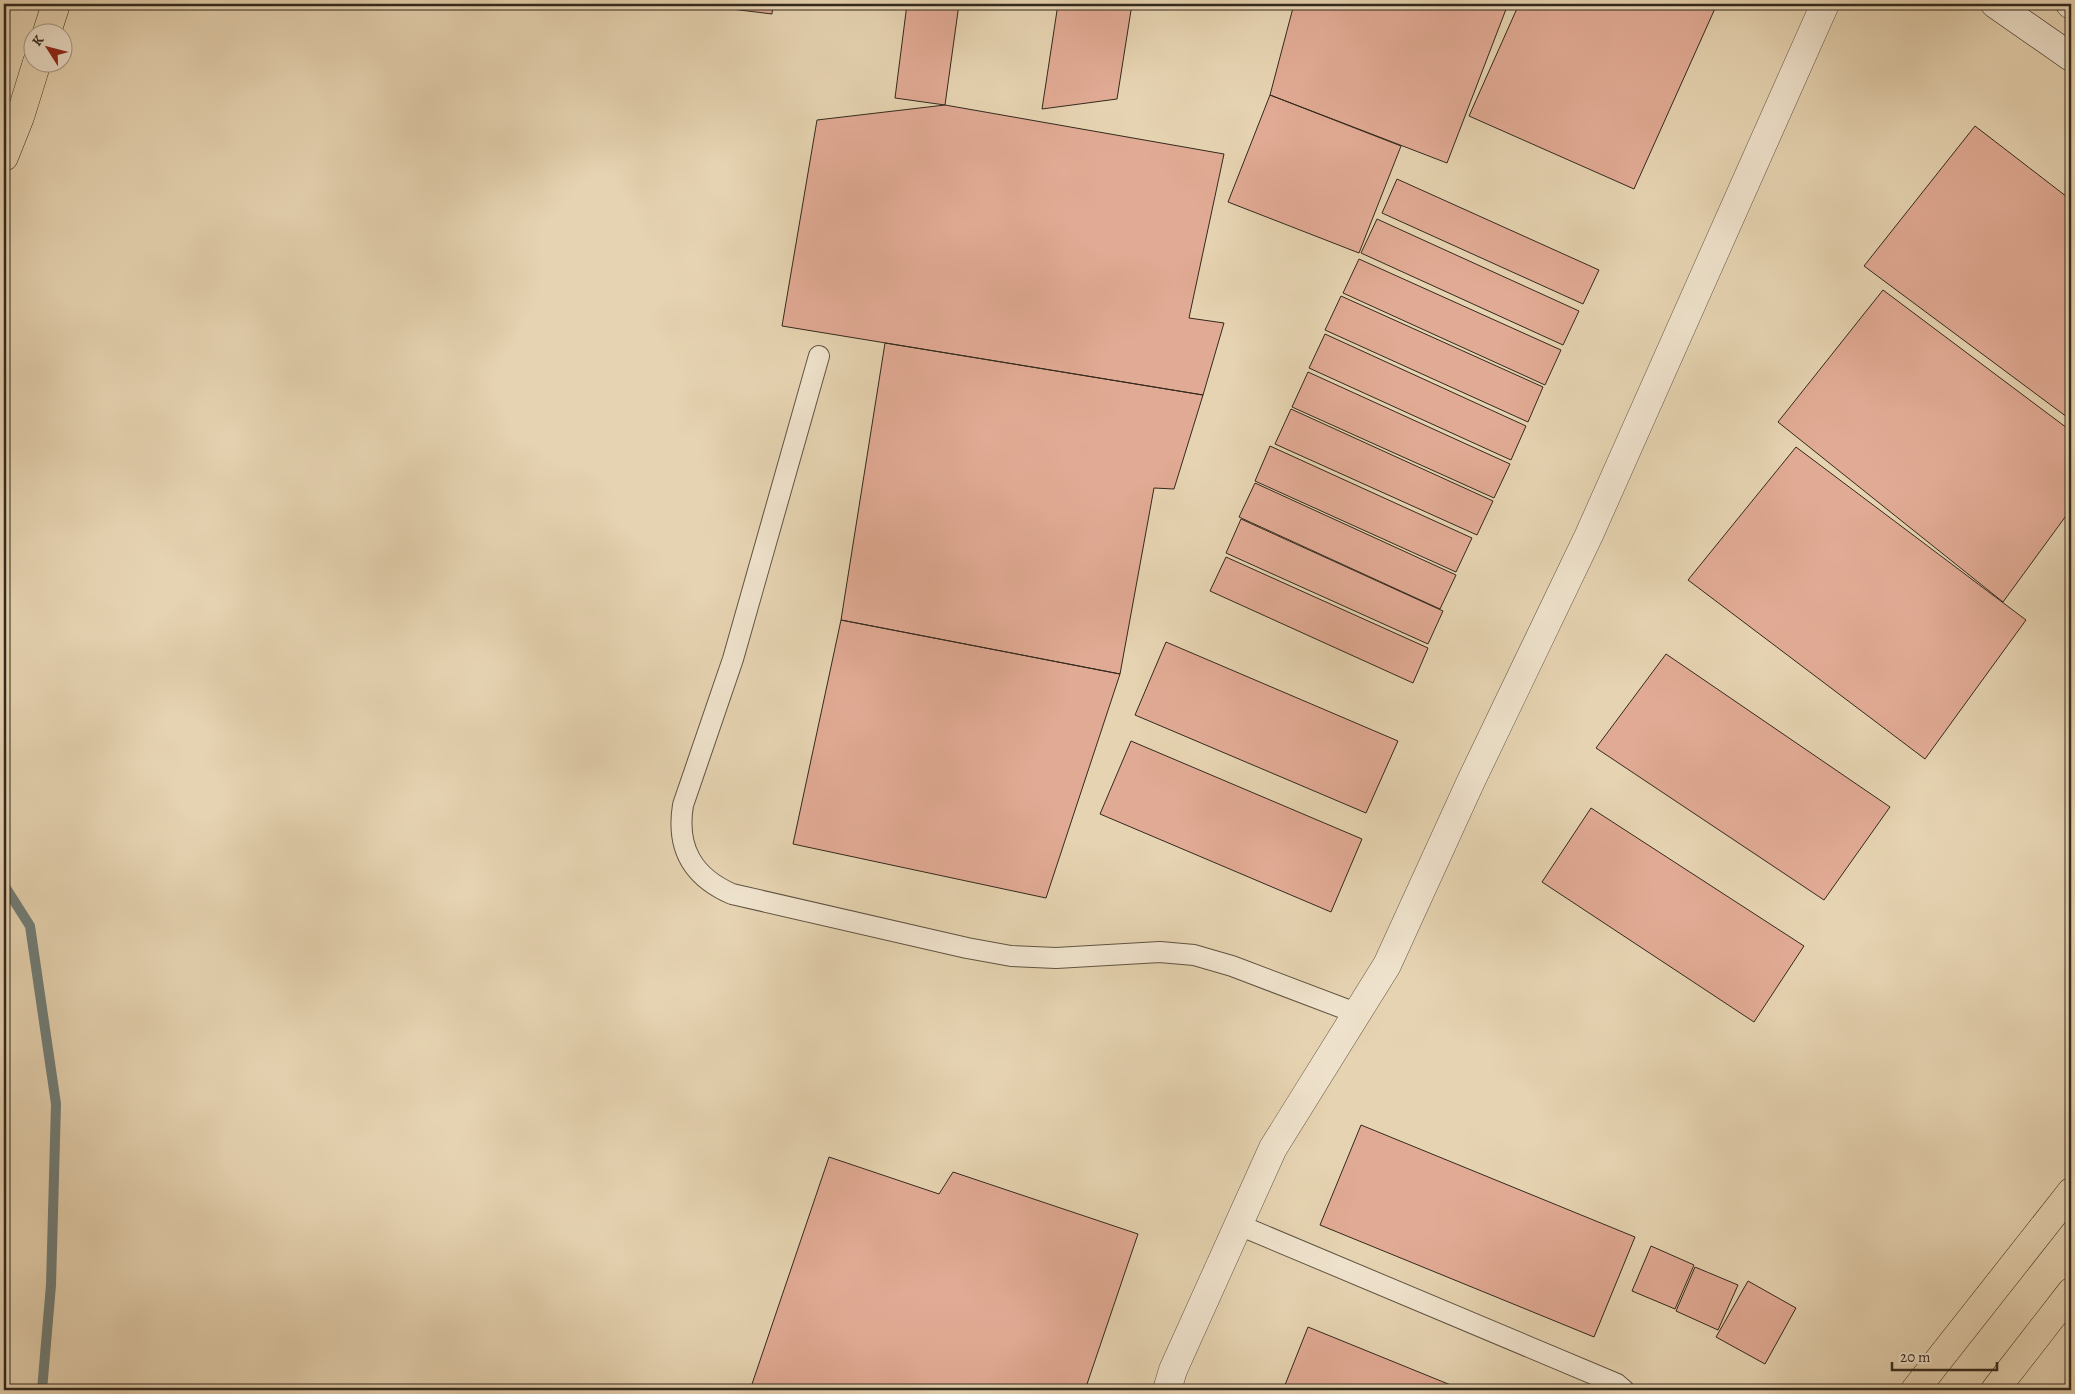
<svg xmlns="http://www.w3.org/2000/svg" width="2075" height="1394" font-family="Alegreya,serif">
<style>
.lines{fill:none;stroke-linecap:round;stroke-linejoin:round}
.stream{stroke:#717e79;stroke-width:10}
.building{fill:#e1aa94;stroke:#33291d}
.lane-casing{stroke:#605442;stroke-width:22}
.street-casing{stroke:#605442;stroke-width:29}
.secondary-casing{stroke:#33291d;stroke-width:29}
.primary-casing{stroke:#33291d;stroke-width:29}
.highway-casing{stroke:#33291d;stroke-width:29}
.lane{stroke:#efe2cc;stroke-width:20}
.street{stroke:#efe2cc;stroke-width:28}
.secondary{stroke:#efe2cc;stroke-width:28}
.primary{stroke:#e6d3b1;stroke-width:28}
.highway{stroke:#e6d3b1;stroke-width:28}
</style>
<rect width="100%" height="100%" fill="#e6d3b1"/>
<filter id="stains"><feTurbulence type="fractalNoise" baseFrequency=".004" numOctaves="4"/><feColorMatrix values="0 0 0 0 .2 0 0 0 0 .09 0 0 0 0 .02 0 0 0 .5 -.17"/></filter>
<radialGradient id="worn" r=".72"><stop offset=".6" stop-color="#630" stop-opacity="0"/><stop offset="1" stop-color="#630" stop-opacity=".3"/></radialGradient>
<g class="lines">
<path class="stream" d="M 4,885 L 30,926 L 56,1104 L 51,1285 L 42,1390"/>
</g>
<path class="building" d="M 691,4 L 773,4 L 772,14 Z
M 907,4 L 959,4 L 945,105 L 895,98 Z
M 1058,4 L 1132,4 L 1117,99 L 1042,109 Z
M 1294,4 L 1508,4 L 1447,163 L 1270,95 Z
M 1519,4 L 1717,4 L 1634,189 L 1469,116 Z
M 1270,95 L 1401,146 L 1359,253 L 1228,202 Z
M 945,105 L 1224,154 L 1189,318 L 1224,323 L 1203,395 L 782,326 L 817,120 Z
M 1975,126 L 2071,200 L 2071,420 L 1864,266 Z
M 1397,179 L 1599,270 L 1583,304 L 1382,213 Z
M 1377,219 L 1579,311 L 1563,345 L 1361,253 Z
M 1359,259 L 1561,350 L 1545,385 L 1343,293 Z
M 1883,290 L 2071,431 L 2071,509 L 2003,602 L 1778,422 Z
M 1341,296 L 1543,387 L 1528,422 L 1325,330 Z
M 1325,334 L 1526,426 L 1511,460 L 1309,368 Z
M 885,343 L 1203,395 L 1174,489 L 1154,488 L 1120,674 L 841,620 Z
M 1308,372 L 1510,464 L 1494,498 L 1292,407 Z
M 1291,409 L 1493,501 L 1477,535 L 1275,444 Z
M 1270,446 L 1472,538 L 1456,572 L 1255,481 Z
M 1796,447 L 2026,620 L 1925,759 L 1688,580 Z
M 1255,483 L 1456,575 L 1440,609 L 1239,517 Z
M 1241,519 L 1443,611 L 1428,644 L 1226,553 Z
M 1226,557 L 1428,648 L 1413,683 L 1210,591 Z
M 841,620 L 1120,674 L 1046,898 L 793,844 Z
M 1166,642 L 1398,741 L 1366,813 L 1135,715 Z
M 1666,654 L 1890,807 L 1824,900 L 1596,748 Z
M 1131,741 L 1362,839 L 1331,912 L 1100,814 Z
M 1591,808 L 1804,946 L 1754,1022 L 1542,882 Z
M 1361,1125 L 1635,1237 L 1594,1337 L 1320,1225 Z
M 829,1157 L 939,1194 L 953,1172 L 1138,1234 L 1085,1390 L 750,1390 Z
M 1651,1246 L 1694,1265 L 1675,1309 L 1632,1291 Z
M 1695,1267 L 1738,1285 L 1718,1330 L 1676,1311 Z
M 1748,1281 L 1796,1308 L 1765,1364 L 1716,1337 Z
M 1308,1327 L 1463,1390 L 1283,1390 Z"/>
<g class="lines">
<g class="lane-casing">
<path id="lane" d="M 819,356 L 733,659 L 683,805 C 676,848 693,877 732,894 L 967,948 L 1011,956 L 1056,958 L 1160,952 L 1194,955 L 1232,966 L 1356,1013
M 1239,1225 L 1617,1384 L 1624,1390"/>
</g>
<g class="street-casing">
<path id="street" d="M 1167,1390 L 1173,1370 L 1273,1148 L 1387,965 L 1471,781 L 1589,535 L 1825,4"/>
</g>
<g class="secondary-casing">
<path id="secondary" d="M 1995,4 L 2071,57
M 2070,4 L 2071,5"/>
</g>
<g class="primary-casing">
<path id="primary" d="M 1915,1390 L 2071,1192
M 1995,1390 L 2071,1292"/>
</g>
<g class="highway-casing">
<path id="highway" d="M 47,32 L 56,4
M 4,157 L 20,117 L 37,62"/>
</g>
<use href="#lane" class="lane"/>
<use href="#street" class="street"/>
<use href="#secondary" class="secondary"/>
<use href="#primary" class="primary"/>
<use href="#highway" class="highway"/>
</g>
<rect width="2075" height="1394" fill="none" stroke="#e6d3b1" stroke-width="20"/>
<rect x="5" y="5" width="2065" height="1384" fill="none" stroke="#33291d" stroke-width="2.5"/>
<rect x="10" y="10" width="2055" height="1374" fill="none" stroke="#33291d"/>
<g transform="translate(48 48) rotate(306)"><circle r="24" fill="#efe2cc" stroke="#a49886"/>
<path d="M0-4L9 19L0 12L-9 19Z" fill="#8f2418"/>
<text y="-8" font-size="14" font-weight="bold" text-anchor="middle" fill="#33291d">K</text>
</g>
<path d="M1892 1362v8h105v-8" fill="none" stroke="#33291d" stroke-width="2.5"/>
<text x="1900" y="1362" font-size="15" fill="#33291d" stroke="#efe2cc" stroke-width="4" paint-order="stroke">20 m</text>
<rect width="100%" height="100%" filter="url(#stains)"/>
<rect width="100%" height="100%" fill="url(#worn)"/>
</svg>
